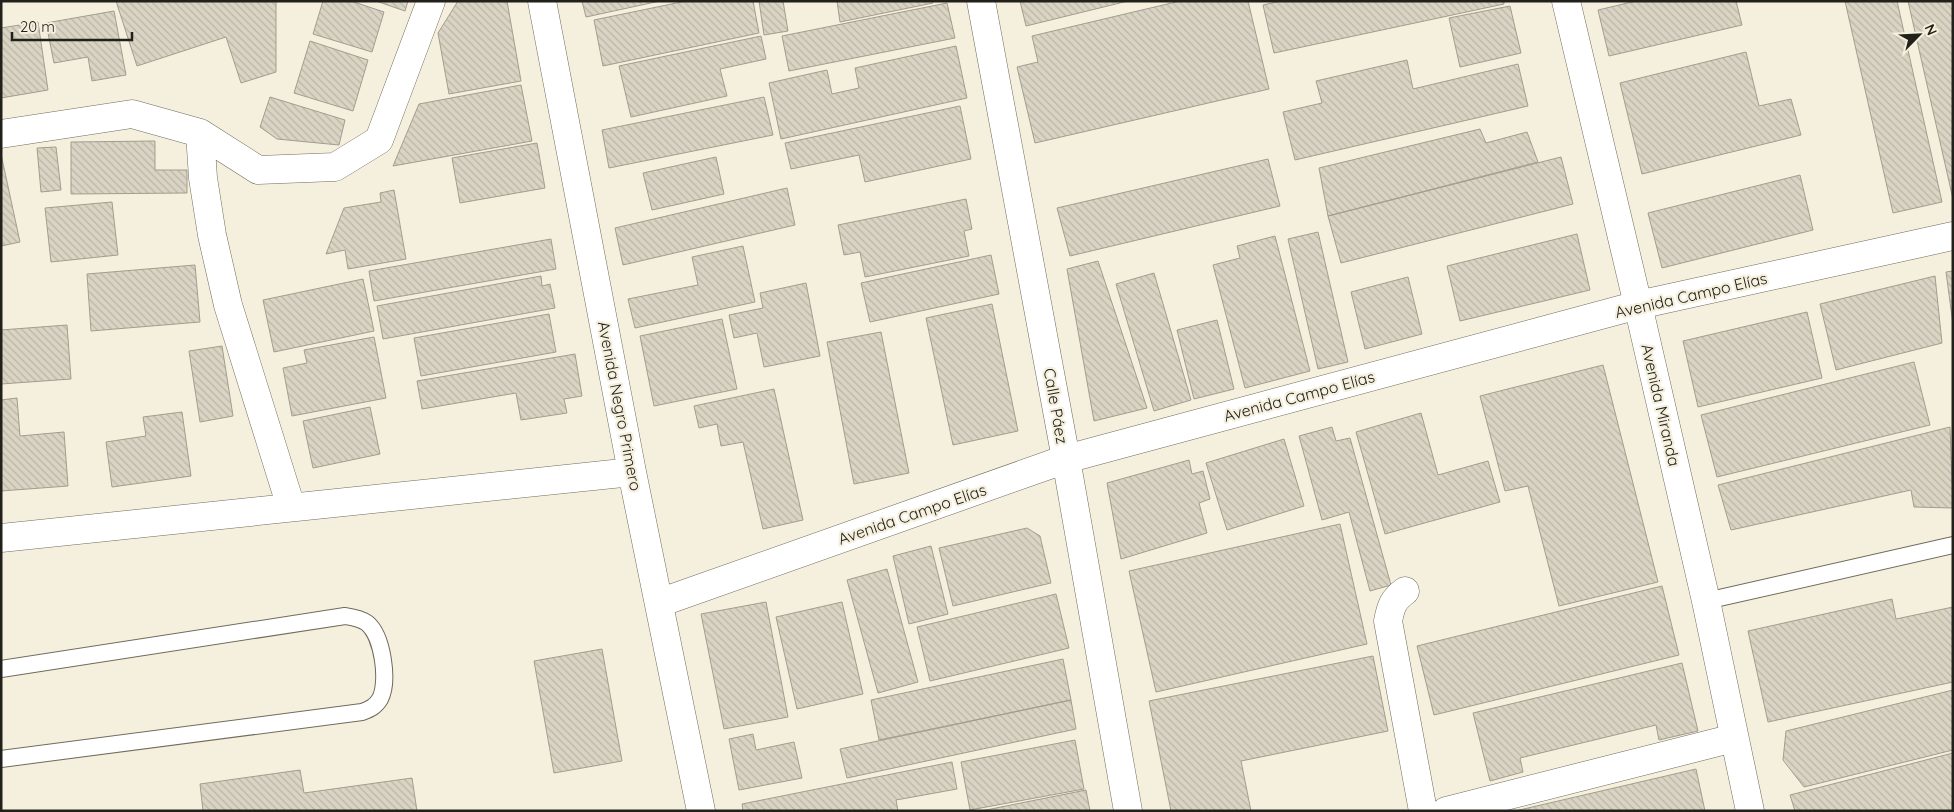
<svg xmlns="http://www.w3.org/2000/svg" width="1954" height="812" font-family="Quicksand,sans-serif">
<style>
.building{fill:url(#building-back-hatch);stroke:#a29d8d}
.lines{fill:none;stroke-linecap:round;stroke-linejoin:round}
.lane-casing{stroke:#706b5c;stroke-width:18}
.street-casing{stroke:#706b5c;stroke-width:29}
.lane{stroke:#fff;stroke-width:16}
.street{stroke:#fff;stroke-width:28}
.labels{text-anchor:middle;dominant-baseline:central;stroke-width:4.5;stroke-linejoin:round;paint-order:stroke}
.street-label{font-size:16px;fill:#22201a;stroke:#f5f0de}
</style>
<defs>
<pattern id="building-back-hatch" width="6" height="6" patternUnits="userSpaceOnUse" patternTransform="scale(1.25)"><rect width="6" height="6" fill="#d9d4c3"/><path d="M-1 5l2 2M0 0l6 6M5-1l2 2" fill="none" stroke="#bab6a7"/></pattern>
</defs>
<rect width="100%" height="100%" fill="#f5f0de"/>
<path class="building" d="M 116,1 L 276,1 L 276,72 L 241,83 L 226,37 L 137,66 Z
M 323,1 L 351,1 L 384,12 L 372,52 L 313,34 Z
M 376,1 L 408,1 L 405,11 Z
M 458,1 L 507,1 L 521,81 L 449,94 L 438,33 Z
M 582,1 L 660,1 L 586,17 Z
M 686,1 L 753,1 L 759,33 L 603,66 L 594,20 Z
M 759,1 L 783,1 L 788,31 L 764,35 Z
M 837,1 L 932,1 L 933,3 L 840,22 Z
M 1020,1 L 1128,1 L 1026,26 Z
M 1180,1 L 1248,1 L 1269,89 L 1035,143 L 1017,67 L 1038,62 L 1032,36 Z
M 1281,1 L 1504,1 L 1504,4 L 1274,53 L 1263,5 Z
M 1636,1 L 1736,1 L 1742,25 L 1609,56 L 1598,10 Z
M 1845,1 L 1897,1 L 1942,202 L 1893,213 Z
M 1908,1 L 1953,1 L 1953,199 Z
M 947,3 L 955,38 L 789,71 L 782,36 Z
M 1510,6 L 1521,53 L 1460,67 L 1449,18 Z
M 114,11 L 126,75 L 92,81 L 88,57 L 54,63 L 46,23 Z
M 38,22 L 48,90 L 1,98 L 1,28 Z
M 761,36 L 766,59 L 720,69 L 727,96 L 631,117 L 619,66 Z
M 310,41 L 368,60 L 353,111 L 294,93 Z
M 956,46 L 967,98 L 781,139 L 769,83 L 827,70 L 832,94 L 859,88 L 855,68 Z
M 1746,52 L 1759,106 L 1791,99 L 1801,135 L 1642,174 L 1620,83 Z
M 1407,60 L 1413,89 L 1518,64 L 1528,106 L 1295,160 L 1283,112 L 1322,103 L 1316,81 Z
M 521,85 L 532,141 L 393,166 L 419,104 Z
M 270,97 L 345,120 L 339,145 L 277,139 L 260,127 Z
M 764,97 L 773,135 L 609,168 L 602,130 Z
M 960,106 L 971,159 L 865,182 L 859,155 L 791,169 L 785,143 Z
M 1480,129 L 1486,143 L 1527,132 L 1538,162 L 1328,216 L 1319,168 Z
M 155,141 L 155,170 L 187,170 L 187,193 L 71,194 L 71,142 Z
M 537,143 L 545,188 L 460,203 L 452,158 Z
M 56,147 L 61,190 L 41,192 L 37,148 Z
M 1,154 L 20,242 L 1,246 Z
M 716,157 L 724,194 L 652,210 L 643,173 Z
M 1561,157 L 1573,204 L 1341,263 L 1328,216 Z
M 1268,159 L 1280,206 L 1070,256 L 1057,208 Z
M 1800,175 L 1813,230 L 1662,268 L 1648,213 Z
M 787,188 L 795,225 L 623,265 L 615,228 Z
M 394,190 L 406,259 L 348,269 L 345,250 L 326,254 L 344,208 L 381,202 L 380,193 Z
M 966,199 L 972,229 L 964,231 L 969,256 L 865,277 L 860,252 L 844,255 L 838,225 Z
M 112,202 L 118,255 L 51,262 L 45,208 Z
M 1318,232 L 1348,362 L 1318,369 L 1288,239 Z
M 1577,234 L 1590,290 L 1460,321 L 1447,266 Z
M 1275,236 L 1310,371 L 1245,388 L 1213,265 L 1240,258 L 1237,246 Z
M 551,239 L 556,269 L 374,301 L 369,271 Z
M 743,246 L 755,302 L 635,328 L 628,299 L 698,285 L 692,257 Z
M 991,255 L 999,294 L 870,322 L 861,283 Z
M 1098,261 L 1147,408 L 1094,421 L 1067,269 Z
M 195,265 L 200,322 L 91,331 L 87,274 Z
M 1953,271 L 1953,324 L 1946,272 Z
M 1154,273 L 1191,400 L 1154,411 L 1116,284 Z
M 541,276 L 542,286 L 550,284 L 555,308 L 383,339 L 377,306 Z
M 1935,276 L 1942,343 L 1836,370 L 1820,304 Z
M 1408,277 L 1422,334 L 1365,349 L 1351,292 Z
M 363,279 L 374,331 L 274,352 L 263,300 Z
M 806,283 L 820,356 L 764,367 L 757,333 L 734,338 L 729,315 L 763,308 L 760,293 Z
M 992,304 L 1018,431 L 953,445 L 926,318 Z
M 1807,312 L 1822,378 L 1698,407 L 1683,341 Z
M 549,314 L 556,352 L 421,376 L 414,338 Z
M 722,319 L 737,389 L 654,406 L 640,336 Z
M 1217,320 L 1234,389 L 1194,399 L 1177,330 Z
M 67,325 L 71,379 L 1,384 L 1,330 Z
M 881,332 L 909,473 L 854,484 L 827,342 Z
M 374,337 L 386,398 L 292,416 L 283,368 L 307,363 L 304,350 Z
M 222,346 L 233,416 L 200,422 L 189,351 Z
M 575,354 L 582,396 L 564,399 L 567,413 L 521,420 L 516,393 L 422,409 L 417,381 Z
M 1914,362 L 1930,425 L 1717,477 L 1701,415 Z
M 1603,365 L 1658,582 L 1559,606 L 1528,486 L 1505,491 L 1480,396 Z
M 774,389 L 803,520 L 763,529 L 743,442 L 721,446 L 717,424 L 699,428 L 694,406 Z
M 17,398 L 20,436 L 64,432 L 68,486 L 1,491 L 1,400 Z
M 370,407 L 380,454 L 313,468 L 303,421 Z
M 182,412 L 191,476 L 112,487 L 106,442 L 146,436 L 143,417 Z
M 1421,413 L 1438,475 L 1488,461 L 1500,502 L 1385,534 L 1356,432 Z
M 1332,427 L 1336,441 L 1350,438 L 1391,585 L 1370,591 L 1349,512 L 1322,520 L 1299,436 Z
M 1950,427 L 1953,508 L 1914,507 L 1911,490 L 1731,530 L 1718,485 Z
M 1284,439 L 1304,506 L 1227,530 L 1206,463 Z
M 1189,460 L 1192,474 L 1203,471 L 1210,499 L 1199,503 L 1207,533 L 1121,559 L 1107,483 Z
M 1340,524 L 1367,644 L 1156,692 L 1129,571 Z
M 1027,528 L 1040,536 L 1051,583 L 953,606 L 939,548 Z
M 931,546 L 948,614 L 909,624 L 893,556 Z
M 887,569 L 918,682 L 878,693 L 847,580 Z
M 1662,586 L 1679,655 L 1434,715 L 1417,646 Z
M 1056,594 L 1069,648 L 930,681 L 917,627 Z
M 1892,599 L 1896,619 L 1953,607 L 1953,682 L 1768,722 L 1748,631 Z
M 766,602 L 788,717 L 724,729 L 701,614 Z
M 842,602 L 863,694 L 797,709 L 776,617 Z
M 602,649 L 622,761 L 554,773 L 534,661 Z
M 1373,656 L 1388,731 L 1241,761 L 1251,811 L 1171,811 L 1149,701 Z
M 1063,659 L 1071,700 L 879,740 L 871,700 Z
M 1682,663 L 1698,731 L 1659,740 L 1656,725 L 1520,758 L 1523,772 L 1490,781 L 1473,713 Z
M 1953,690 L 1953,750 L 1804,787 L 1783,760 L 1786,731 Z
M 1071,700 L 1076,729 L 847,778 L 840,749 Z
M 753,734 L 756,750 L 794,742 L 802,778 L 739,790 L 729,739 Z
M 1075,740 L 1084,789 L 970,810 L 961,762 Z
M 1953,753 L 1953,811 L 1795,811 L 1790,795 Z
M 952,762 L 957,789 L 896,800 L 898,811 L 743,811 L 742,804 Z
M 1696,769 L 1705,811 L 1515,811 Z
M 300,770 L 304,793 L 412,778 L 417,811 L 203,811 L 200,784 Z
M 1086,790 L 1090,811 L 981,811 Z"/>
<g class="lines">
<g class="lane-casing">
<path id="lane" d="M 1706,601 L 1953,545
M 1,669 L 345,616 C 352,617 360,618 367,623 C 383,636 389,682 380,699 C 375,707 370,709 362,712 L 1,759"/>
</g>
<g class="street-casing">
<path id="street" d="M 542,1 L 632,472 L 701,811
M 981,1 L 1066,459 L 1128,811
M 1566,1 L 1638,305 L 1706,601 L 1750,811
M 200,133 L 203,178 L 212,235 L 228,305 L 291,507
M 1,134 L 132,114 L 200,133 L 258,170 L 335,167 L 379,140 L 431,1
M 1,538 L 632,472
M 1405,591 C 1393,600 1391,606 1388,621 L 1423,811
M 659,603 L 1066,459 L 1638,305 L 1953,236
M 1446,811 L 1734,738"/>
</g>
<use href="#lane" class="lane"/>
<use href="#street" class="street"/>
</g>
<g class="labels">
<g class="street-label">
<text transform="translate(1691 295) rotate(-13)">Avenida Campo Elías</text>
<text transform="translate(1299 396) rotate(-15)">Avenida Campo Elías</text>
<text transform="translate(1661 405) rotate(77)">Avenida Miranda</text>
<text transform="translate(620 406) rotate(79)">Avenida Negro Primero</text>
<text transform="translate(1056 406) rotate(80)">Calle Páez</text>
<text transform="translate(912 514) rotate(-19)">Avenida Campo Elías</text>
</g>
</g>
<rect width="1954" height="812" fill="none" stroke="#22201a" stroke-width="5"/>
<g transform="translate(1919 35) rotate(66)" stroke="#f5f0de" stroke-width="4" paint-order="stroke">
<path d="M0-4L9 19L0 12L-9 19Z" fill="#22201a"/>
<text y="-8" font-size="14" font-weight="bold" text-anchor="middle" fill="#22201a">N</text>
</g>
<path d="M12 32v8h120v-8" fill="none" stroke="#22201a" stroke-width="2.5"/>
<text x="20" y="32" font-size="15" fill="#22201a" stroke="#f5f0de" stroke-width="4" paint-order="stroke">20 m</text>
</svg>
